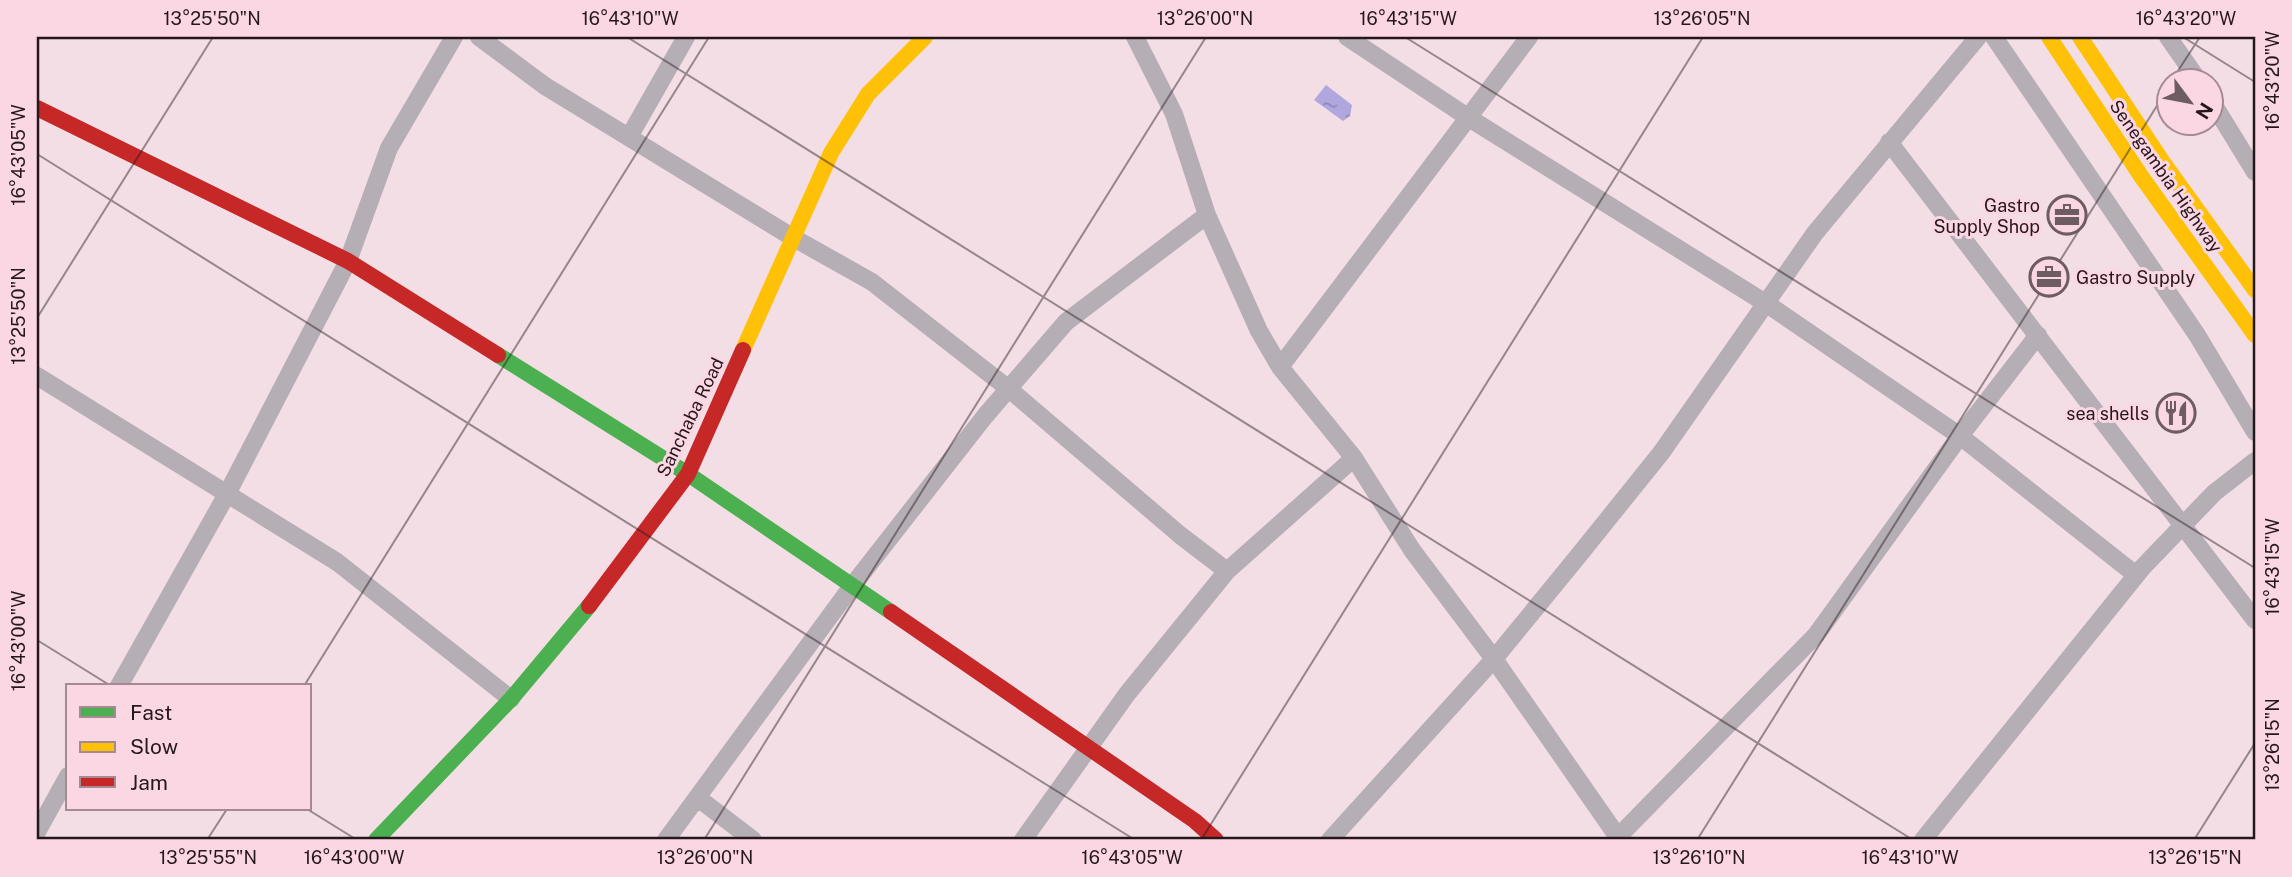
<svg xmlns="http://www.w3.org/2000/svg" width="2292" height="877" font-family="'Public Sans',sans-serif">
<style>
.water{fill:url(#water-ripples)}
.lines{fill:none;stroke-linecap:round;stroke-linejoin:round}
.street{stroke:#b5aeb4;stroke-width:18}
.fast{stroke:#4caf50;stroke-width:16}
.slow{stroke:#ffc107;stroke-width:16}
.jam{stroke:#c62828;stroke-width:16}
.ticks{fill:none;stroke:#25181d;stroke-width:2;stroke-opacity:0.45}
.labels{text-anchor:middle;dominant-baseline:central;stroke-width:6;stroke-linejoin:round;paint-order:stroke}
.street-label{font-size:18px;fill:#25181d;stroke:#fbd6e3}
.poi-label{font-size:18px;fill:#25181d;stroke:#fbd6e3;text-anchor:end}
.neatline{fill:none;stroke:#25181d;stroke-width:2.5}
.ticks-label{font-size:18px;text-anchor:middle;fill:#25181d}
</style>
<defs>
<pattern id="water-ripples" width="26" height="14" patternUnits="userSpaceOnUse" patternTransform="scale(1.75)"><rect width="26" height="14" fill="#b0a7de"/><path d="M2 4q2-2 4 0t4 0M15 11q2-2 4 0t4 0" fill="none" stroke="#8f87b3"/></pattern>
</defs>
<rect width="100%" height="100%" fill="#f3dee6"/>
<path class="water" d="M 1326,85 L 1352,105 L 1350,116 L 1343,121 L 1314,100 Z"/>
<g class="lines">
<path class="street" d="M 479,37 L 545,86 L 792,237 L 872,282 L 1009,389 L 1180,535 L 1227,571
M 1135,37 L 1174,114 L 1207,215 L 1259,331 L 1280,367 L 1354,458 L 1412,550 L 1494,659 L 1620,840
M 1347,37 L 1469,118 L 1767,304 L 1960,436 L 2136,575
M 1994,37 L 2197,335 L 2255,432
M 2168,37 L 2198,80
M 2212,102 L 2255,172
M 629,137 L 686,37
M 1889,142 L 2255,620
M 1280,367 L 1529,37
M 37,376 L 337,562 L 511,699
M 119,686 L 227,494 L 348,261 L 389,148 L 454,37
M 698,798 L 753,840
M 37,832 L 68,776
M 666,840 L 852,586 L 985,416 L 1066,322 L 1207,215
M 1023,840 L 1127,694 L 1227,571 L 1354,458
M 1330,840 L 1494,659 L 1579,555 L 1661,453 L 1815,233 L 1978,37
M 1615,840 L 1816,635 L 1960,436 L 2038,335
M 1923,840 L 2142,568 L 2214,493 L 2255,461"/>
<path class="fast" d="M 498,355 L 688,474 L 891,612
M 376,840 L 511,699 L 589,606"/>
<path class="slow" d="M 2049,37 L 2141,176 L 2255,335
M 2080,37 L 2162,161 L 2255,290
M 743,350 L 831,153 L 868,94 L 925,37"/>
<path class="jam" d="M 37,108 L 348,261 L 498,355
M 589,606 L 688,474 L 743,350
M 891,612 L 1195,821 L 1216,840"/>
</g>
<path class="ticks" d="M 627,37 L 1913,840M 1405,37 L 2255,568M 2183,37 L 2255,82M 2172,80 L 2200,37M 37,154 L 1135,840M 37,318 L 213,37M 37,640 L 111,686M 304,686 L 709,37M 307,809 L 357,840M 207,840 L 227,809M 704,840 L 1206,37M 1201,840 L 1703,37M 1697,840 L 2170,85M 2194,840 L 2255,743"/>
<defs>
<g id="office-ring" transform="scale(2.0125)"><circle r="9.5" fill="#fbd6e3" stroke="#6d5d63" stroke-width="1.5"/><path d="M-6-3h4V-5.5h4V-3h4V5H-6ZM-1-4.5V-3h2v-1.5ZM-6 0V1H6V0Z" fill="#6d5d63"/></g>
<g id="restaurant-ring" transform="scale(2.0125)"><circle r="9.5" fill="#fbd6e3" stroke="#6d5d63" stroke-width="1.5"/><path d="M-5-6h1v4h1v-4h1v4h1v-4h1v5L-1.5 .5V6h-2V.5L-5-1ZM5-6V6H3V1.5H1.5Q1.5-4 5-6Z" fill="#6d5d63"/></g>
</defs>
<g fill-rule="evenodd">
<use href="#office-ring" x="2067" y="215"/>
<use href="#office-ring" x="2049" y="277"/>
<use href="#restaurant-ring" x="2176" y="413"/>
</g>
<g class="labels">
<g class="street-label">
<text transform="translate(2166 176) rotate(55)">Senegambia Highway</text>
<text transform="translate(690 417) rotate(-64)">Sanchaba Road</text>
</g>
<g class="poi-label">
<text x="2040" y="205">Gastro<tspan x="2040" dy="21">Supply Shop</tspan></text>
<text x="2076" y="277" text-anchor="start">Gastro Supply</text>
<text x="2149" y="413">sea shells</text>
</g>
</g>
<rect width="2292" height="877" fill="none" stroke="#fbd6e3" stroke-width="77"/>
<rect x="66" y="684" width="245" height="126" fill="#fbd6e3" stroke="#a58a94" stroke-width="2"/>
<rect x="80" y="707" width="35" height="10" fill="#4caf50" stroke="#a58a94" stroke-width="2"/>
<text x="130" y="720" font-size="21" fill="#25181d">Fast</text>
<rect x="80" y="742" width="35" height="10" fill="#ffc107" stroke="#a58a94" stroke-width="2"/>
<text x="130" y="754" font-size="21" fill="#25181d">Slow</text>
<rect x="80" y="777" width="35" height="10" fill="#c62828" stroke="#a58a94" stroke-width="2"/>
<text x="130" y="790" font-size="21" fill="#25181d">Jam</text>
<g transform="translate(2190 102) rotate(122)"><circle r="33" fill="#fbd6e3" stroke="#a58a94" stroke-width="2"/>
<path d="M0-5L12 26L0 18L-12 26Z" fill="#6d5d63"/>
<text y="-10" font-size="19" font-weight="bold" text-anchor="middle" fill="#25181d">N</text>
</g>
<rect x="38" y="38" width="2216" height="800" class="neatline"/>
<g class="ticks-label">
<text x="212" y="25">13°25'50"N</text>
<text x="630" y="25">16°43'10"W</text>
<text x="1205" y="25">13°26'00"N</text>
<text x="1408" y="25">16°43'15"W</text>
<text x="1702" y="25">13°26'05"N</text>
<text x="2186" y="25">16°43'20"W</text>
<text transform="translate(2273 81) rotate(-90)" y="6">16°43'20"W</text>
<text transform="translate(19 155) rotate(-90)" y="6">16°43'05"W</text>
<text transform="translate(19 316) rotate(-90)" y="6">13°25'50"N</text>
<text transform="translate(2273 567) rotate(-90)" y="6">16°43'15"W</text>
<text transform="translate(19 641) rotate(-90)" y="6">16°43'00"W</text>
<text transform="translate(2273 745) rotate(-90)" y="6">13°26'15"N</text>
<text x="208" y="864">13°25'55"N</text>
<text x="354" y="864">16°43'00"W</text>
<text x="705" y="864">13°26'00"N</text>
<text x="1132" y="864">16°43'05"W</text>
<text x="1699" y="864">13°26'10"N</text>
<text x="1910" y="864">16°43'10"W</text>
<text x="2195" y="864">13°26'15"N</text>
</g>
</svg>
